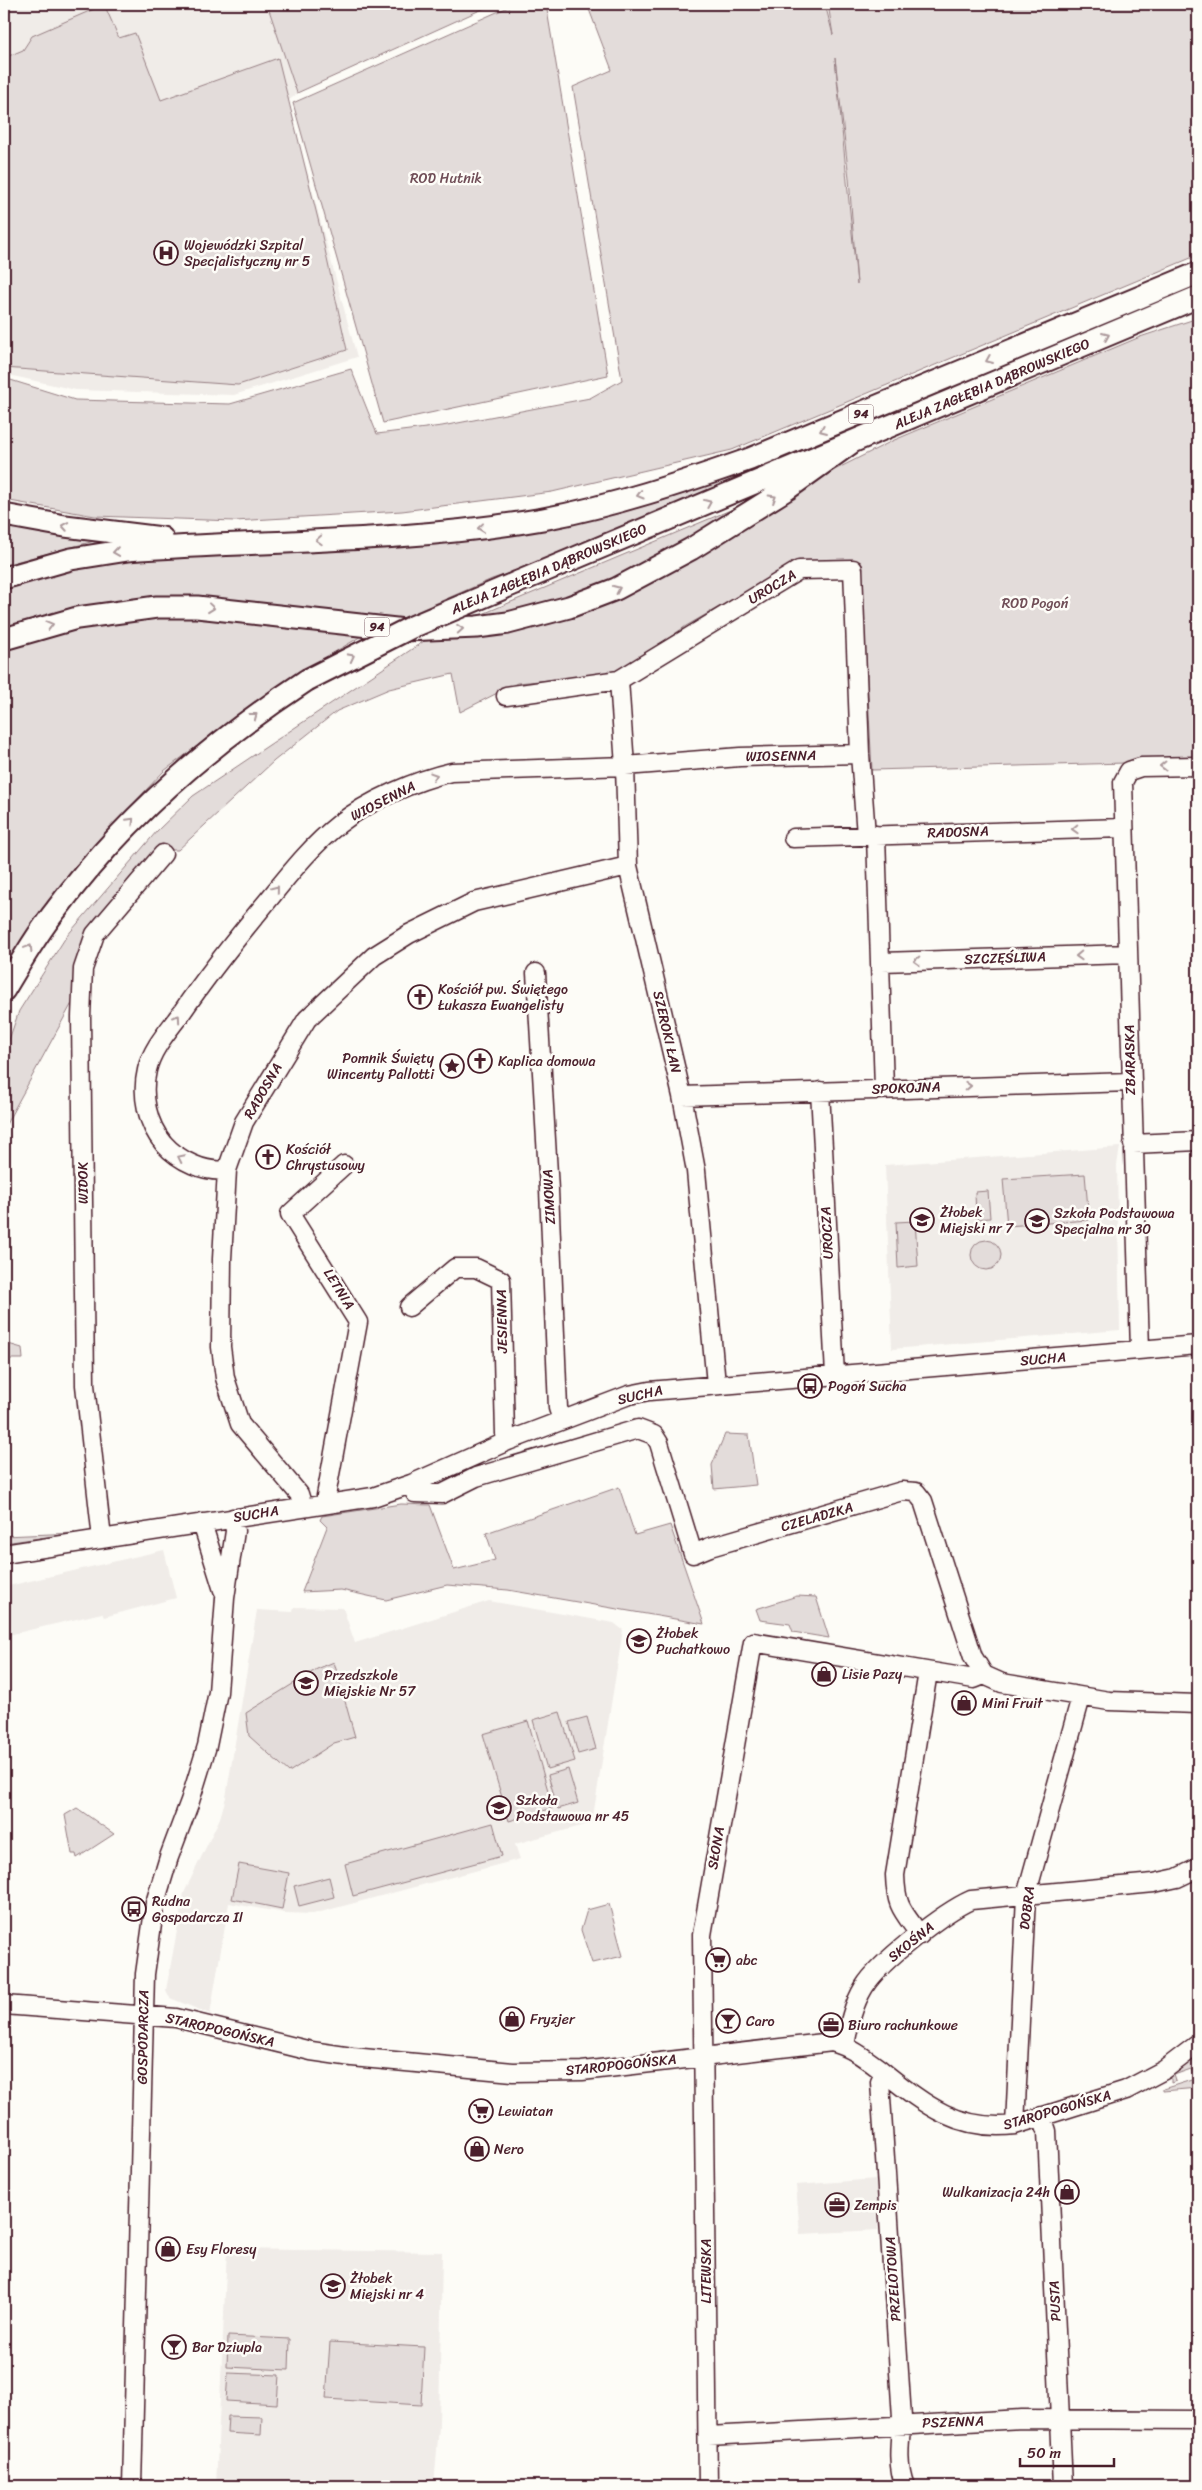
<svg xmlns="http://www.w3.org/2000/svg" width="1202" height="2490" font-family="Sriracha,sans-serif">
<style>
.built{fill:#f0ece8}
.green{fill:#e3dcda;stroke:#967e82;fill-rule:evenodd}
.lines{fill:none;stroke-linecap:round;stroke-linejoin:round}
.minor-casing{stroke:#4a1f2b;stroke-width:21}
.major-casing{stroke:#4a1f2b;stroke-width:25}
.minor{stroke:#fdfcf7;stroke-width:18}
.major{stroke:#fdfcf7;stroke-width:21}
.major-bridge-casing{stroke:#4a1f2b;stroke-width:25;stroke-linecap:butt}
.major-bridge{stroke:#fdfcf7;stroke-width:21}
.oneway{stroke:#ac999b}
.labels{text-anchor:middle;dominant-baseline:central;stroke-width:5;stroke-linejoin:round;paint-order:stroke}
.shield{fill:#fdfcf7;stroke:#806168;stroke-width:1}
.shield-label{font-size:12px;font-weight:bold;fill:#4a1f2b}
.park-label{font-size:14px;fill:#704e57;stroke:#fdfcf7}
.poi-label{font-size:14px;fill:#4a1f2b;stroke:#fdfcf7;text-anchor:start}
.street-label{font-size:14px;fill:#4a1f2b;stroke:#fdfcf7}
</style>
<rect width="100%" height="100%" fill="#fdfcf7"/>
<filter id="ink" filterUnits="userSpaceOnUse"><feTurbulence type="fractalNoise" baseFrequency=".02" numOctaves="2"/><feDisplacementMap in="SourceGraphic" scale="10" xChannelSelector="R" yChannelSelector="G"/><feConvolveMatrix kernelMatrix="1 2 1 2 8 2 1 2 1" color-interpolation-filters="sRGB"/></filter>
<g filter="url(#ink)">
<path class="built" d="M 4,4 L 267,4 L 297,94 L 288,101 L 357,357 L 234,395 L 76,390 L 4,374 Z
M 1120,1147 L 1117,1165 L 1120,1330 L 892,1349 L 885,1165 Z
M 164,1550 L 176,1598 L 104,1617 L 102,1613 L 4,1636 L 4,1587 Z
M 489,1601 L 614,1623 L 623,1630 L 592,1823 L 515,1844 L 520,1859 L 313,1914 L 285,1913 L 229,1903 L 210,2014 L 170,1998 L 166,1990 L 184,1893 L 220,1818 L 226,1797 L 257,1610 L 293,1612 L 294,1607 L 343,1608 L 355,1643 Z
M 876,2179 L 878,2230 L 800,2234 L 796,2185 Z
M 227,2249 L 442,2252 L 439,2426 L 434,2486 L 216,2486 Z"/>
<path class="green" d="M 93,4 L 104,4 L 119,38 L 135,33 L 161,100 L 278,58 L 320,227 L 347,350 L 238,385 L 4,368 L 4,58 L 23,50 L 32,36 L 94,9 Z
M 267,4 L 489,4 L 489,6 L 297,93 Z
M 515,4 L 546,4 L 608,375 L 383,423 L 293,103 Z
M 587,4 L 825,4 L 833,35 L 828,4 L 1198,4 L 1198,255 L 732,450 L 552,492 L 402,511 L 235,521 L 95,516 L 4,500 L 4,378 L 75,400 L 230,404 L 351,369 L 377,434 L 442,426 L 590,398 L 622,380 L 573,87 L 612,70 ZM 835,58 L 849,178 L 857,284 Z
M 1198,282 L 1198,290 L 557,557 L 492,579 L 393,622 L 299,607 L 220,602 L 121,603 L 94,605 L 4,628 L 4,587 L 73,565 L 563,524 Z
M 1198,318 L 1198,761 L 872,770 L 861,562 L 792,565 L 686,626 L 617,674 L 517,683 L 460,712 L 453,674 L 389,689 L 337,711 L 274,761 L 178,850 L 157,850 L 93,921 L 79,960 L 77,994 L 4,1128 L 4,1054 L 19,1011 L 66,937 L 157,831 L 193,796 L 424,641 L 513,632 L 892,441 L 1140,337 Z
M 740,506 L 629,579 L 528,611 L 473,618 Z
M 4,521 L 102,539 L 4,565 Z
M 156,614 L 216,617 L 363,635 L 270,691 L 164,771 L 94,845 L 44,907 L 4,971 L 4,647 L 68,627 Z
M 1085,1174 L 1089,1220 L 1007,1226 L 1003,1179 Z
M 988,1191 L 990,1218 L 976,1219 L 975,1192 Z
M 915,1221 L 918,1266 L 898,1268 L 896,1222 Z
M971 1255a15 15 0 1 1 30 0a15 15 0 1 1-30 0Z
M 4,1256 L 5,1343 L 22,1348 L 23,1359 L 4,1359 Z
M 725,1434 L 749,1435 L 756,1485 L 714,1489 L 712,1465 Z
M 619,1487 L 635,1535 L 670,1525 L 704,1624 L 508,1590 L 447,1585 L 386,1600 L 341,1590 L 302,1592 L 327,1527 L 320,1520 L 322,1516 L 401,1504 L 430,1505 L 454,1570 L 495,1560 L 486,1533 Z
M 75,1533 L 4,1543 L 4,1536 Z
M 797,1596 L 816,1597 L 829,1638 L 793,1632 L 790,1624 L 760,1620 L 756,1609 Z
M 334,1662 L 355,1737 L 334,1743 L 289,1772 L 249,1736 L 246,1713 L 317,1669 Z
M 560,1712 L 575,1761 L 547,1769 L 533,1720 Z
M 587,1717 L 596,1749 L 578,1754 L 569,1722 Z
M 528,1721 L 553,1808 L 509,1821 L 483,1734 Z
M 568,1769 L 578,1803 L 558,1809 L 548,1775 Z
M 77,1808 L 114,1834 L 77,1858 L 76,1854 L 72,1854 L 65,1815 Z
M 493,1823 L 502,1856 L 353,1896 L 345,1864 Z
M 239,1864 L 289,1873 L 282,1909 L 232,1899 Z
M 329,1877 L 334,1897 L 299,1906 L 294,1886 Z
M 609,1904 L 623,1956 L 592,1963 L 581,1930 L 587,1910 Z
M 1198,2053 L 1198,2074 L 1194,2076 L 1191,2069 L 1174,2075 L 1176,2081 L 1171,2083 L 1171,2074 Z
M 1198,2078 L 1198,2088 L 1163,2091 L 1163,2089 Z
M 228,2336 L 290,2339 L 289,2370 L 227,2367 Z
M 330,2342 L 424,2347 L 421,2405 L 326,2399 Z
M 228,2373 L 279,2375 L 277,2404 L 226,2401 Z
M 228,2416 L 262,2417 L 261,2435 L 227,2433 Z"/>
<g class="lines">
<g class="minor-casing">
<path id="minor" d="M 619,680 L 625,766 L 628,866 L 682,1096 L 696,1171 L 716,1384
M 506,696 L 619,680 L 799,570 L 853,569 L 860,754 L 866,835
M 876,835 L 884,1089
M 793,838 L 1123,828
M 882,962 L 1128,954
M 536,973 L 549,1190 L 558,1408 L 562,1420
M 820,1091 L 835,1375
M 682,1096 L 1131,1082
M 1133,1144 L 1198,1141
M 227,1170 C 205,1173 179,1161 164,1144 C 147,1124 141,1095 147,1070 C 152,1048 169,1030 182,1012 C 208,974 236,939 265,904 C 288,876 310,847 339,824 C 368,801 416,780 452,772 L 625,766 L 740,757 L 860,754
M 409,1307 L 455,1268 L 476,1268 L 501,1280 L 505,1434 L 508,1441
M 1140,1350 L 1123,782 L 1129,771 L 1141,767 L 1198,766
M 411,1484 L 415,1493 L 442,1494 L 476,1477 L 638,1429 L 654,1435 L 659,1443 L 693,1554 L 710,1547 L 902,1491 L 916,1492 L 923,1501 L 973,1657 L 984,1675 L 1002,1683 L 1109,1701 L 1198,1704
M 327,1504 L 326,1496 L 358,1322 L 290,1214 L 344,1165
M 303,1507 L 299,1494 L 240,1424 L 225,1378 L 221,1347 L 222,1259 L 227,1170 L 244,1122 L 307,1019 L 374,956 L 409,934 L 474,902 L 628,866
M 202,1523 L 223,1590
M 102,1539 L 85,1385 L 81,1017 L 83,969 L 95,934 L 163,854
M 4,1554 L 373,1497 L 411,1484 L 508,1441 L 629,1395 L 649,1391 L 1198,1345
M 920,1935 C 902,1910 896,1907 895,1875 L 928,1672
M 4,2005 L 176,2018 L 311,2051 L 352,2057 L 513,2072 L 582,2071 L 832,2042 C 851,2047 865,2058 881,2070 C 924,2104 957,2132 1015,2125 L 1126,2090 L 1164,2070 L 1198,2044
M 845,2045 C 849,2024 853,2005 864,1987 C 879,1962 944,1912 971,1900 L 1154,1883 L 1177,1878 L 1198,1868
M 885,2073 L 880,2082 L 902,2418 C 900,2440 896,2464 905,2486
M 1042,2116 L 1047,2131 L 1063,2486
M 1015,2125 L 1026,1896 L 1081,1697
M 708,2436 L 1022,2419 L 1198,2420
M 132,2486 L 145,1974 L 155,1903 L 169,1857 L 190,1801 L 207,1746 L 218,1692 L 225,1598 L 235,1531 L 233,1518
M 708,2486 L 702,1935 L 753,1642 L 974,1679 L 984,1675"/>
</g>
<g class="major-casing">
<path id="major" d="M 4,515 L 65,526 L 162,538
M 4,578 L 71,559 L 128,550 C 266,540 406,543 543,519 C 613,506 682,483 750,459 L 1198,273
M 518,582 L 1198,297
M 4,639 L 77,618 L 157,607 L 197,607 L 405,630 L 477,627 L 508,623 L 569,607 L 616,589 L 691,549 L 787,489 L 851,443
M 4,990 C 21,962 36,935 56,910 C 125,817 211,743 307,680"/>
</g>
<use href="#minor" class="minor"/>
<use href="#major" class="major"/>
<g class="major-bridge-casing">
<path id="major-bridge" d="M 307,680 L 412,627 L 518,582"/>
</g>
<use href="#major-bridge" class="major-bridge"/>
</g>
<defs><path id="oneway-chevron" d="M-2-3.5L2.5 0L-2 3.5" fill="none" stroke-width="1.6" stroke-linecap="round" stroke-linejoin="round" transform="scale(1.25)"/></defs>
<g class="oneway">
<use href="#oneway-chevron" transform="translate(1106 336) rotate(-23)"/>
<use href="#oneway-chevron" transform="translate(989 360) rotate(157)"/>
<use href="#oneway-chevron" transform="translate(823 430) rotate(157)"/>
<use href="#oneway-chevron" transform="translate(640 495) rotate(164)"/>
<use href="#oneway-chevron" transform="translate(773 498) rotate(-31)"/>
<use href="#oneway-chevron" transform="translate(708 503) rotate(-23)"/>
<use href="#oneway-chevron" transform="translate(65 526) rotate(-170)"/>
<use href="#oneway-chevron" transform="translate(481 528) rotate(174)"/>
<use href="#oneway-chevron" transform="translate(319 540) rotate(177)"/>
<use href="#oneway-chevron" transform="translate(116 552) rotate(172)"/>
<use href="#oneway-chevron" transform="translate(617 589) rotate(-25)"/>
<use href="#oneway-chevron" transform="translate(211 608) rotate(6)"/>
<use href="#oneway-chevron" transform="translate(50 625) rotate(-15)"/>
<use href="#oneway-chevron" transform="translate(460 629) rotate(-4)"/>
<use href="#oneway-chevron" transform="translate(351 657) rotate(-27)"/>
<use href="#oneway-chevron" transform="translate(254 716) rotate(-37)"/>
<use href="#oneway-chevron" transform="translate(1163 766) rotate(179)"/>
<use href="#oneway-chevron" transform="translate(434 776) rotate(-18)"/>
<use href="#oneway-chevron" transform="translate(131 821) rotate(-46)"/>
<use href="#oneway-chevron" transform="translate(1075 829) rotate(178)"/>
<use href="#oneway-chevron" transform="translate(276 889) rotate(-51)"/>
<use href="#oneway-chevron" transform="translate(29 948) rotate(-59)"/>
<use href="#oneway-chevron" transform="translate(1079 956) rotate(178)"/>
<use href="#oneway-chevron" transform="translate(917 961) rotate(178)"/>
<use href="#oneway-chevron" transform="translate(177 1018) rotate(-55)"/>
<use href="#oneway-chevron" transform="translate(968 1086) rotate(-2)"/>
<use href="#oneway-chevron" transform="translate(181 1158) rotate(-154)"/>
</g>
</g>
<defs>
<g id="hospital-ring" transform="scale(1.25)"><circle r="9.5" fill="#fdfcf7" stroke="#4a1f2b" stroke-width="1.5"/><path d="M-5-5h3v3.5h4V-5h3V5h-3V1.5h-4V5h-3Z" fill="#4a1f2b"/></g>
<g id="church-ring" transform="scale(1.25)"><circle r="9.5" fill="#fdfcf7" stroke="#4a1f2b" stroke-width="1.5"/><path d="M-1.2-6h2.4v3.5h3.3v2.4h-3.3V6h-2.4V-.1h-3.3v-2.4h3.3Z" fill="#4a1f2b"/></g>
<g id="sight-ring" transform="scale(1.25)"><circle r="9.5" fill="#fdfcf7" stroke="#4a1f2b" stroke-width="1.5"/><path d="M0-6L1.8-2.2L6-1.7L2.9 1.2L3.7 5.4L0 3.3L-3.7 5.4L-2.9 1.2L-6-1.7L-1.8-2.2Z" fill="#4a1f2b"/></g>
<g id="school-ring" transform="scale(1.25)"><circle r="9.5" fill="#fdfcf7" stroke="#4a1f2b" stroke-width="1.5"/><path d="M0-5L7-2L0 1L-7-2ZM-4 1L0 2.5L4 1V4Q0 6-4 4Z" fill="#4a1f2b"/></g>
<g id="bus-ring" transform="scale(1.25)"><circle r="9.5" fill="#fdfcf7" stroke="#4a1f2b" stroke-width="1.5"/><path d="M-5-6H5V4H4V6H2V4H-2V6H-4V4H-5ZM-3.5-4V0h7V-4ZM-3.5 1.2v1.5H-2V1.2ZM2 1.2v1.5H3.5V1.2Z" fill="#4a1f2b"/></g>
<g id="shop-ring" transform="scale(1.25)"><circle r="9.5" fill="#fdfcf7" stroke="#4a1f2b" stroke-width="1.5"/><path d="M-5-2.5h2.3a2.7 3.5 0 0 1 5.4 0H5L5.5 6h-11ZM-1.5-2.5h3a1.5 2.3 0 0 0-3 0Z" fill="#4a1f2b"/></g>
<g id="supermarket-ring" transform="scale(1.25)"><circle r="9.5" fill="#fdfcf7" stroke="#4a1f2b" stroke-width="1.5"/><path d="M-6-5.5h2.5l.6 2H6L4.5 2H-2.5L-4.4-4H-6ZM-1.5 3.2a1.3 1.3 0 1 0 .1 0ZM3 3.2a1.3 1.3 0 1 0 .1 0Z" fill="#4a1f2b"/></g>
<g id="bar-ring" transform="scale(1.25)"><circle r="9.5" fill="#fdfcf7" stroke="#4a1f2b" stroke-width="1.5"/><path d="M-6-5H6L.8 .8V4.5H3.5V6h-7V4.5H-.8V.8Z" fill="#4a1f2b"/></g>
<g id="office-ring" transform="scale(1.25)"><circle r="9.5" fill="#fdfcf7" stroke="#4a1f2b" stroke-width="1.5"/><path d="M-6-3h4V-5.5h4V-3h4V5H-6ZM-1-4.5V-3h2v-1.5ZM-6 0V1H6V0Z" fill="#4a1f2b"/></g>
</defs>
<g fill-rule="evenodd">
<use href="#hospital-ring" x="166" y="253"/>
<use href="#church-ring" x="420" y="997"/>
<use href="#church-ring" x="480" y="1061"/>
<use href="#sight-ring" x="452" y="1066"/>
<use href="#church-ring" x="268" y="1157"/>
<use href="#school-ring" x="922" y="1220"/>
<use href="#school-ring" x="1037" y="1221"/>
<use href="#bus-ring" x="810" y="1386"/>
<use href="#school-ring" x="639" y="1641"/>
<use href="#shop-ring" x="824" y="1674"/>
<use href="#school-ring" x="306" y="1683"/>
<use href="#shop-ring" x="964" y="1703"/>
<use href="#school-ring" x="499" y="1808"/>
<use href="#bus-ring" x="134" y="1909"/>
<use href="#supermarket-ring" x="718" y="1960"/>
<use href="#shop-ring" x="512" y="2019"/>
<use href="#bar-ring" x="728" y="2021"/>
<use href="#office-ring" x="831" y="2025"/>
<use href="#supermarket-ring" x="481" y="2111"/>
<use href="#shop-ring" x="477" y="2149"/>
<use href="#shop-ring" x="1067" y="2192"/>
<use href="#office-ring" x="837" y="2205"/>
<use href="#shop-ring" x="168" y="2249"/>
<use href="#school-ring" x="333" y="2286"/>
<use href="#bar-ring" x="174" y="2347"/>
</g>
<g class="labels">
<g class="shield">
<rect x="848.5" y="404.5" width="25" height="19" rx="4"/>
<rect x="364.5" y="617.5" width="25" height="19" rx="4"/>
</g>
<g class="shield-label">
<text x="861" y="414">94</text>
<text x="377" y="627">94</text>
</g>
<g class="park-label">
<text x="446" y="178">ROD Hutnik</text>
<text x="1035" y="603">ROD Pogoń</text>
</g>
<g class="poi-label">
<text x="184" y="245">Wojewódzki Szpital<tspan x="184" dy="16">Specjalistyczny nr 5</tspan></text>
<text x="438" y="989">Kościół pw. Świętego<tspan x="438" dy="16">Łukasza Ewangelisty</tspan></text>
<text x="434" y="1058" text-anchor="end">Pomnik Święty<tspan x="434" dy="16">Wincenty Pallotti</tspan></text>
<text x="498" y="1061">Kaplica domowa</text>
<text x="286" y="1149">Kościół<tspan x="286" dy="16">Chrystusowy</tspan></text>
<text x="940" y="1212">Żłobek<tspan x="940" dy="16">Miejski nr 7</tspan></text>
<text x="1054" y="1213">Szkoła Podstawowa<tspan x="1054" dy="16">Specjalna nr 30</tspan></text>
<text x="828" y="1386">Pogoń Sucha</text>
<text x="656" y="1633">Żłobek<tspan x="656" dy="16">Puchatkowo</tspan></text>
<text x="842" y="1674">Lisie Pazy</text>
<text x="324" y="1675">Przedszkole<tspan x="324" dy="16">Miejskie Nr 57</tspan></text>
<text x="982" y="1703">Mini Fruit</text>
<text x="516" y="1800">Szkoła<tspan x="516" dy="16">Podstawowa nr 45</tspan></text>
<text x="152" y="1901">Rudna<tspan x="152" dy="16">Gospodarcza II</tspan></text>
<text x="736" y="1960">abc</text>
<text x="530" y="2019">Fryzjer</text>
<text x="746" y="2021">Caro</text>
<text x="848" y="2025">Biuro rachunkowe</text>
<text x="498" y="2111">Lewiatan</text>
<text x="494" y="2149">Nero</text>
<text x="1050" y="2192" text-anchor="end">Wulkanizacja 24h</text>
<text x="854" y="2205">Zempis</text>
<text x="186" y="2249">Esy Floresy</text>
<text x="350" y="2278">Żłobek<tspan x="350" dy="16">Miejski nr 4</tspan></text>
<text x="192" y="2347">Bar Dziupla</text>
</g>
<g class="street-label">
<text transform="translate(992 384) rotate(-23)">ALEJA ZAGŁĘBIA DĄBROWSKIEGO</text>
<text transform="translate(549 569) rotate(-23)">ALEJA ZAGŁĘBIA DĄBROWSKIEGO</text>
<text transform="translate(772 587) rotate(-31)">UROCZA</text>
<text transform="translate(781 756) rotate(-1)">WIOSENNA</text>
<text transform="translate(383 801) rotate(-27)">WIOSENNA</text>
<text transform="translate(958 832) rotate(-2)">RADOSNA</text>
<text transform="translate(1005 958) rotate(-2)">SZCZĘŚLIWA</text>
<text transform="translate(667 1032) rotate(77)">SZEROKI ŁAN</text>
<text transform="translate(1130 1060) rotate(-91)">ZBARASKA</text>
<text transform="translate(906 1088) rotate(-2)">SPOKOJNA</text>
<text transform="translate(263 1091) rotate(-60)">RADOSNA</text>
<text transform="translate(83 1183) rotate(-91)">WIDOK</text>
<text transform="translate(549 1197) rotate(-93)">ZIMOWA</text>
<text transform="translate(827 1233) rotate(-93)">UROCZA</text>
<text transform="translate(339 1289) rotate(58)">LETNIA</text>
<text transform="translate(502 1321) rotate(-91)">JESIENNA</text>
<text transform="translate(1043 1359) rotate(-5)">SUCHA</text>
<text transform="translate(640 1395) rotate(-13)">SUCHA</text>
<text transform="translate(256 1514) rotate(-9)">SUCHA</text>
<text transform="translate(817 1517) rotate(-16)">CZELADZKA</text>
<text transform="translate(716 1848) rotate(-80)">SŁONA</text>
<text transform="translate(1027 1908) rotate(-83)">DOBRA</text>
<text transform="translate(911 1942) rotate(-39)">SKOŚNA</text>
<text transform="translate(220 2030) rotate(13)">STAROPOGOŃSKA</text>
<text transform="translate(143 2037) rotate(-89)">GOSPODARCZA</text>
<text transform="translate(621 2065) rotate(-6)">STAROPOGOŃSKA</text>
<text transform="translate(1057 2110) rotate(-16)">STAROPOGOŃSKA</text>
<text transform="translate(706 2271) rotate(-90)">LITEWSKA</text>
<text transform="translate(893 2279) rotate(-94)">PRZELOTOWA</text>
<text transform="translate(1055 2301) rotate(-93)">PUSTA</text>
<text transform="translate(953 2422) rotate(-2)">PSZENNA</text>
</g>
</g>
<rect width="1202" height="2490" fill="none" stroke="#fdfcf7" stroke-width="20"/>
<rect x="10" y="10" width="1182" height="2470" fill="none" stroke="#4a1f2b" stroke-width="2" filter="url(#ink)"/>
<path d="M1020 2458v8h94v-8" fill="none" stroke="#4a1f2b" stroke-width="2.5"/>
<text x="1027" y="2458" font-size="15" fill="#4a1f2b" stroke="#fdfcf7" stroke-width="4" paint-order="stroke">50 m</text>
</svg>
